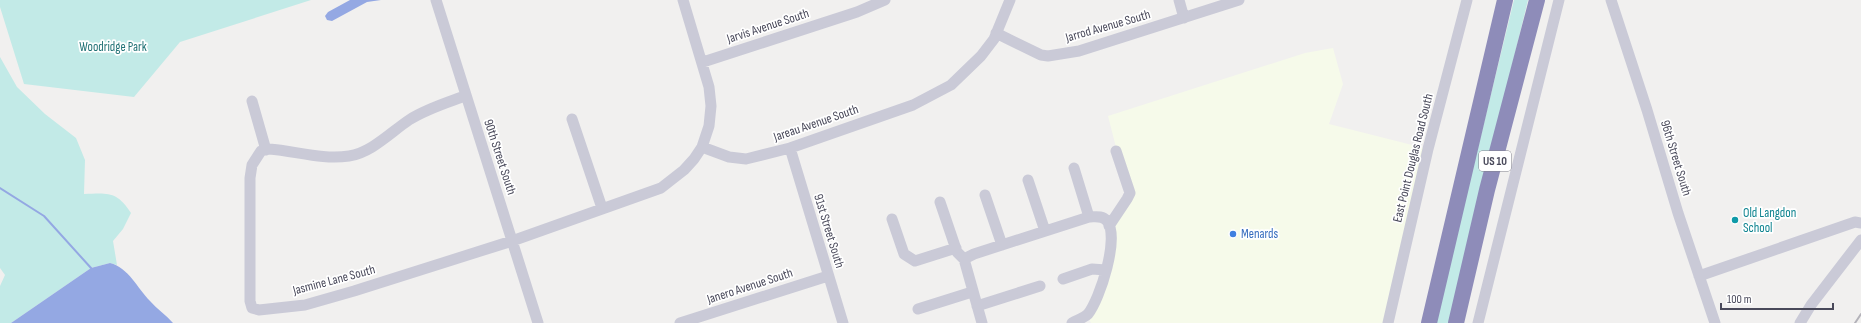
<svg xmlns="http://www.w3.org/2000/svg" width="1861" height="323" font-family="'Sofia Sans Condensed',sans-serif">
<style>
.commercial{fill:#f6faea}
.green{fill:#c2eae7}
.water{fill:#94a8e3}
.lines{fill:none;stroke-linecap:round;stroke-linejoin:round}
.stream{stroke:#94a8e3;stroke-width:2}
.minor{stroke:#cacad7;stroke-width:11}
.highway{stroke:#8e8cb9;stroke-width:16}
.rail{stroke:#b3b2b9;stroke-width:2}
.culture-dot{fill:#0f9aa8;stroke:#fff;stroke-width:1.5}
.shop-dot{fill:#3f7fe0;stroke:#fff;stroke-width:1.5}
.labels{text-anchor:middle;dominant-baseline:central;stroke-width:3.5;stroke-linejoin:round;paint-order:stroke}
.shield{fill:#fff;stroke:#80808c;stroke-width:1}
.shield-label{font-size:12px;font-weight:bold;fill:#49495a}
.street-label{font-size:13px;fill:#49495a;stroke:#fff}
.park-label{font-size:13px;fill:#217275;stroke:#fff}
.culture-label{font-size:13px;fill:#0d838f;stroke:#fff;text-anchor:start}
.shop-label{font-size:13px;fill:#366cbe;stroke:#fff;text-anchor:start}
</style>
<rect width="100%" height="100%" fill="#f1f0ef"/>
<path class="commercial" d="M 1333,48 L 1343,84 L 1329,124 L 1428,149 L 1388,323 L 1091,323 L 1087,315 L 1098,298 L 1112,233 L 1129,198 L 1108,116 L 1305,53 Z"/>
<path class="green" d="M 0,0 L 311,0 L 180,42 L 134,97 L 24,84 L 0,7 Z
M 1514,0 L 1528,0 L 1449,323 L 1435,323 Z
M 0,57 L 17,87 L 45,114 L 76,138 L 85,160 L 84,194 C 108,193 117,191 131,213 L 123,229 L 113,241 L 117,265 L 110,263 L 91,268 L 11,323 L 0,323 L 0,286 L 5,275 L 0,268 Z"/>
<path class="water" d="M 350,0 L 381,0 L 367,2 L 332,21 L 327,20 L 325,16 L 328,12 Z
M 110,263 C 129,268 137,288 150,301 C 157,309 166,315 173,323 L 11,323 L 91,268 Z"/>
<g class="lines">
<path class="stream" d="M 0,188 L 44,216 L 91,268"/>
<path class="minor" d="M 436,0 L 538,323
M 1179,0 L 1184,18
M 1611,0 L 1647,110 L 1678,213 L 1715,323
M 996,33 L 1041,55 L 1048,56 L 1079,51 L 1239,0
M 703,62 L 857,12 L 885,0
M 465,96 C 446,103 426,109 409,120 C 391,132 371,153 349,156 C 322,160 296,151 269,149 L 261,151 L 252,165 L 250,178 L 250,301 L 252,308 L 259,310 L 305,305 L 354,291 L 512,241 L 661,188 L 684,170 L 694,159 L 702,147 L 709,126 L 711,106 L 709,87 L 683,0
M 252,101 L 266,150
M 572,119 L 602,208
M 702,147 L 729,157 L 746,159 L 790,148 L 913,105 L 951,85 L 981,56 L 994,39 L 1010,0
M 790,148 L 843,323
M 1074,168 L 1089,217
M 1028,180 L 1045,231
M 985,195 L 1002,245
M 940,202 L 957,252 L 964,259 L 982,323
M 892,219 L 904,254 L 915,261 L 956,248
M 1109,226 L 1127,199 L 1130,193 L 1116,151
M 964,259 L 974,254 L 1089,217 C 1095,217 1102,215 1107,221 C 1120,237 1100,299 1088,314 C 1084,318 1077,320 1072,323
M 1699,276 L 1855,222 L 1861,223
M 1063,279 L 1092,269 L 1106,270
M 977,306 L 1040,286
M 918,309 L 972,292
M 680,323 L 828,276
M 1388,323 L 1428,149 L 1467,0
M 1478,323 L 1559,0
M 1800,323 L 1811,305 L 1861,240"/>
<path class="highway" d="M 1429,323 L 1505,0
M 1456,323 L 1487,190 L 1537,0"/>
<path class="rail" d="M 1855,323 L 1861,314"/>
</g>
<circle class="culture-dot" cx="1735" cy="220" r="4"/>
<circle class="shop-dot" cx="1233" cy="234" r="4"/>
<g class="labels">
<rect class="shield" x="1479" y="151" width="32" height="20" rx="3"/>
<g class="shield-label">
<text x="1495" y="161">US 10</text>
</g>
<g class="street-label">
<text transform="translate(768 26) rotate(-18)">Jarvis Avenue South</text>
<text transform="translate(1108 26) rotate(-16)">Jarrod Avenue South</text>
<text transform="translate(816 123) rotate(-19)">Jareau Avenue South</text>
<text transform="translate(500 157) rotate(72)">90th Street South</text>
<text transform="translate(1413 158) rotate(-76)">East Point Douglas Road South</text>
<text transform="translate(1676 158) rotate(73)">96th Street South</text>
<text transform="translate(829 231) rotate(73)">91st Street South</text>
<text transform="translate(334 280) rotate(-15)">Jasmine Lane South</text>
<text transform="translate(750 286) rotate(-18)">Janero Avenue South</text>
</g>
<g class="park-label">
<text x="113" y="47">Woodridge Park</text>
</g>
<g class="culture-label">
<text x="1743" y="213">Old Langdon<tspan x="1743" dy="15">School</tspan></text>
</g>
<g class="shop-label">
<text x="1241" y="234">Menards</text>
</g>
</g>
<path d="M1721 303v6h112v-6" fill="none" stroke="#49495a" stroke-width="2"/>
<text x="1727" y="303" font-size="12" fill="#49495a" stroke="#ffffff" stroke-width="3" paint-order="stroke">100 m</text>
</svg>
